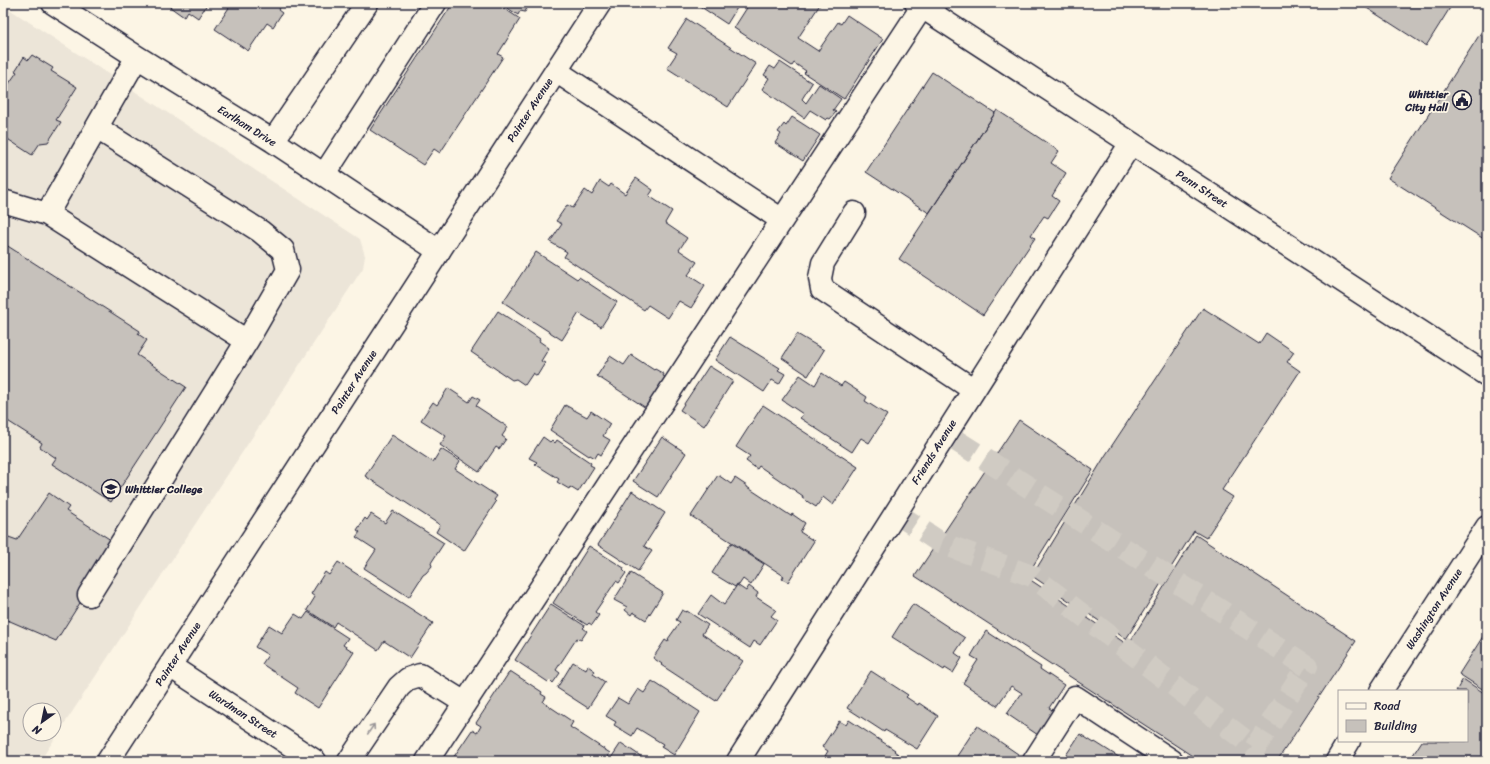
<svg xmlns="http://www.w3.org/2000/svg" width="1490" height="764" font-family="Sriracha,sans-serif">
<style>
.built{fill:#ece5d8;fill-rule:evenodd}
.building{fill:#c6c1bb;stroke:#22223b}
.lines{fill:none;stroke-linecap:round;stroke-linejoin:round}
.minor-tunnel{stroke:#d0cbc3;stroke-width:22;stroke-dasharray:22 11;stroke-linecap:butt}
.minor-casing{stroke:#22223b;stroke-width:25}
.major-casing{stroke:#22223b;stroke-width:25}
.minor{stroke:#fcf5e5;stroke-width:22}
.major{stroke:#fcf5e5;stroke-width:22}
.oneway{stroke:#9a9698}
.labels{text-anchor:middle;dominant-baseline:central;stroke-width:3.5;stroke-linejoin:round;paint-order:stroke}
.poi-label{font-size:11px;font-weight:bold;fill:#22223b;stroke:#fcf5e5;text-anchor:end}
.street-label{font-size:11px;fill:#22223b;stroke:#fcf5e5}
</style>
<rect width="100%" height="100%" fill="#fcf5e5"/>
<filter id="ink" filterUnits="userSpaceOnUse"><feTurbulence type="fractalNoise" baseFrequency=".025" numOctaves="2"/><feDisplacementMap in="SourceGraphic" scale="8" xChannelSelector="R" yChannelSelector="G"/><feConvolveMatrix kernelMatrix="1 2 1 2 8 2 1 2 1" color-interpolation-filters="sRGB"/></filter>
<g filter="url(#ink)">
<path class="built" d="M 3,5 L 360,239 L 365,256 L 363,268 L 40,761 L 3,761 ZM 30,710 L 54,710 L 54,734 L 30,734 Z"/>
<path class="building" d="M 172,3 L 208,3 L 198,18 L 188,11 L 184,17 L 170,7 Z
M 232,3 L 284,3 L 278,10 L 282,13 L 273,27 L 267,23 L 248,51 L 215,29 Z
M 453,3 L 496,3 L 520,19 L 498,54 L 503,57 L 440,153 L 434,149 L 423,165 L 370,130 Z
M 500,3 L 526,3 L 528,6 L 525,12 L 520,11 L 518,15 Z
M 695,3 L 740,3 L 727,24 Z
M 750,3 L 821,3 L 798,38 L 818,51 L 838,22 L 841,24 L 847,15 L 883,39 L 844,99 L 804,73 L 806,71 L 794,63 L 792,66 L 734,28 Z
M 1359,3 L 1453,3 L 1426,46 Z
M 687,19 L 756,64 L 728,107 L 667,68 L 677,53 L 668,48 Z
M 1487,23 L 1487,241 L 1388,178 Z
M 32,55 L 53,68 L 51,71 L 77,87 L 56,120 L 61,122 L 48,142 L 40,143 L 32,155 L 3,136 L 3,88 L 4,86 L 8,89 L 8,85 L 17,72 L 15,71 L 24,57 L 28,60 Z
M 780,62 L 812,83 L 802,99 L 806,103 L 819,84 L 841,99 L 833,110 L 836,112 L 830,119 L 828,118 L 826,120 L 810,110 L 804,118 L 762,89 L 769,78 L 764,75 L 770,66 L 775,69 Z
M 932,72 L 995,113 L 929,213 L 866,172 Z
M 997,110 L 1059,151 L 1051,163 L 1066,173 L 1052,196 L 1059,201 L 1048,218 L 1044,216 L 1031,235 L 1035,238 L 983,315 L 899,259 Z
M 792,117 L 820,135 L 803,161 L 775,143 L 781,134 L 778,132 L 784,124 L 786,126 Z
M 636,178 L 653,190 L 649,196 L 672,211 L 665,223 L 687,238 L 679,250 L 697,262 L 688,275 L 705,286 L 691,308 L 679,301 L 668,318 L 648,305 L 644,310 L 564,257 L 567,252 L 550,242 L 562,224 L 556,221 L 567,205 L 573,208 L 585,190 L 592,195 L 600,181 L 609,187 L 611,184 L 625,194 Z
M 3,243 L 140,331 L 138,334 L 147,340 L 137,355 L 186,387 L 111,502 L 52,464 L 56,458 L 40,447 L 42,443 L 3,418 Z
M 536,252 L 577,279 L 579,277 L 617,302 L 601,327 L 579,313 L 562,340 L 503,302 Z
M 1203,308 L 1259,344 L 1266,333 L 1294,352 L 1287,362 L 1300,371 L 1222,490 L 1233,497 L 1206,538 L 1194,531 L 1126,639 L 1032,576 L 1105,456 Z
M 498,311 L 540,339 L 539,341 L 549,348 L 541,361 L 545,363 L 537,376 L 533,373 L 525,385 L 516,379 L 512,380 L 471,352 Z
M 797,334 L 824,350 L 808,376 L 806,375 L 806,374 L 782,358 Z
M 730,337 L 780,368 L 778,370 L 785,374 L 779,384 L 772,380 L 764,392 L 715,360 Z
M 631,355 L 654,370 L 655,369 L 664,374 L 663,376 L 665,377 L 646,408 L 597,376 L 610,356 L 624,365 Z
M 709,366 L 733,381 L 704,426 L 680,410 Z
M 822,373 L 841,386 L 844,382 L 867,397 L 865,401 L 887,415 L 869,443 L 861,438 L 852,452 L 800,418 L 803,414 L 782,400 L 800,375 L 815,385 Z
M 448,388 L 469,402 L 473,396 L 480,400 L 476,406 L 508,427 L 502,436 L 506,439 L 499,449 L 496,447 L 479,472 L 440,445 L 446,436 L 421,420 L 433,402 L 437,405 Z
M 565,405 L 587,417 L 591,411 L 610,424 L 603,436 L 610,440 L 601,455 L 598,453 L 595,458 L 590,455 L 589,456 L 550,430 Z
M 763,405 L 858,467 L 833,505 L 823,497 L 816,507 L 802,498 L 803,496 L 759,466 L 757,469 L 746,461 L 750,456 L 736,447 Z
M 1019,420 L 1093,470 L 1026,577 L 1128,645 L 1196,535 L 1356,641 L 1277,761 L 1200,761 L 915,576 Z
M 392,435 L 433,462 L 441,449 L 460,461 L 455,469 L 497,496 L 494,500 L 496,502 L 464,551 L 436,532 L 440,525 L 365,476 Z
M 543,437 L 550,442 L 552,440 L 555,443 L 557,440 L 591,463 L 590,465 L 594,467 L 578,492 L 570,487 L 569,489 L 557,482 L 559,479 L 535,464 L 537,462 L 529,458 Z
M 662,437 L 686,453 L 658,497 L 633,481 Z
M 718,475 L 731,484 L 735,478 L 747,486 L 747,487 L 791,516 L 792,514 L 805,523 L 800,532 L 814,541 L 788,582 L 782,579 L 784,576 L 691,516 Z
M 632,491 L 665,513 L 644,546 L 652,551 L 638,571 L 598,545 Z
M 49,493 L 69,507 L 66,511 L 117,544 L 56,641 L 3,618 L 3,535 L 17,540 Z
M 393,511 L 444,543 L 431,563 L 432,566 L 426,573 L 423,575 L 409,597 L 364,568 L 376,550 L 356,537 L 360,532 L 357,530 L 365,518 L 367,520 L 371,514 L 385,523 Z
M 731,543 L 764,564 L 751,585 L 743,579 L 739,585 L 737,584 L 735,587 L 712,573 Z
M 589,546 L 624,568 L 623,570 L 626,573 L 619,583 L 616,581 L 595,612 L 599,615 L 592,625 L 589,623 L 587,625 L 553,603 Z
M 338,562 L 433,623 L 410,658 L 384,641 L 378,650 L 336,622 L 333,627 L 307,610 L 315,597 L 311,594 L 325,572 L 329,575 Z
M 631,573 L 663,593 L 646,620 L 633,612 L 631,615 L 625,610 L 627,607 L 614,600 Z
M 737,585 L 746,591 L 749,586 L 758,593 L 756,597 L 776,610 L 771,616 L 777,620 L 760,645 L 754,641 L 750,648 L 698,614 L 711,595 L 724,605 Z
M 551,604 L 585,626 L 583,628 L 587,631 L 581,640 L 577,638 L 556,670 L 560,673 L 553,683 L 550,680 L 548,682 L 515,660 Z
M 913,604 L 965,638 L 955,653 L 962,658 L 953,673 L 945,668 L 944,670 L 892,637 Z
M 682,610 L 686,612 L 687,611 L 708,625 L 702,634 L 743,661 L 716,701 L 661,665 L 662,664 L 653,658 L 665,640 L 668,642 L 669,640 L 668,639 L 680,622 L 676,620 Z
M 308,612 L 348,638 L 343,645 L 354,652 L 318,708 L 295,693 L 298,688 L 262,664 L 268,655 L 255,647 L 269,625 L 282,633 L 295,614 L 303,619 Z
M 1487,630 L 1487,692 L 1459,674 Z
M 986,631 L 1041,667 L 1040,669 L 1064,685 L 1049,708 L 1054,711 L 1038,735 L 1007,714 L 1022,693 L 1011,686 L 997,706 L 963,683 L 978,660 L 971,656 Z
M 573,662 L 586,670 L 588,666 L 595,671 L 593,674 L 605,682 L 588,708 L 557,688 Z
M 510,671 L 542,692 L 541,694 L 546,697 L 543,702 L 573,722 L 570,727 L 610,753 L 608,756 L 611,758 L 621,743 L 648,761 L 451,761 L 472,730 L 477,733 L 481,726 L 476,723 Z
M 871,671 L 908,695 L 906,697 L 918,705 L 919,703 L 938,716 L 917,749 L 885,730 L 884,732 L 847,708 Z
M 1463,679 L 1487,695 L 1487,761 L 1409,761 L 1422,741 L 1467,741 L 1467,691 L 1456,691 Z
M 652,681 L 700,712 L 674,755 L 661,747 L 663,744 L 637,728 L 632,736 L 614,725 L 616,722 L 606,716 L 618,698 L 628,704 L 638,689 L 644,693 Z
M 849,720 L 895,750 L 894,751 L 902,757 L 900,761 L 832,761 L 825,756 L 828,751 L 822,747 L 839,721 L 846,725 Z
M 977,726 L 1018,754 L 1013,761 L 965,761 L 957,756 Z
M 1080,734 L 1094,743 L 1095,742 L 1125,761 L 1062,761 Z"/>
<g class="lines">
<path class="minor-tunnel" d="M 896,513 L 941,543 L 1032,576 L 1255,748 L 1307,666 L 946,434"/>
<g class="minor-casing">
<path id="minor" d="M 53,3 L 137,57 L 273,141 L 439,251
M 916,3 L 1487,375
M 556,71 L 782,220
M 97,128 L 260,231 L 283,250 L 288,270 L 247,341 L 47,214 L 137,57
M 273,141 L 367,3
M 324,175 L 435,3
M 3,201 L 47,214
M 854,213 L 823,263 L 820,278 L 822,289 L 974,390
M 89,595 L 247,341
M 170,666 L 315,761
M 1381,691 L 1487,527
M 349,761 L 399,687 L 408,679 L 420,675 L 465,703
M 427,761 L 922,7
M 738,761 L 1131,143
M 1034,761 L 1075,697 L 1172,761
M 1337,761 L 1349,741"/>
</g>
<g class="major-casing">
<path id="major" d="M 108,761 L 600,3"/>
</g>
<use href="#minor" class="minor"/>
<use href="#major" class="major"/>
</g>
<defs><path id="oneway-shaft" d="M-6 0H5M1.5-3L5.5 0L1.5 3" fill="none" stroke-width="1.6" stroke-linecap="round" stroke-linejoin="round"/></defs>
<use class="oneway" href="#oneway-shaft" transform="translate(371 729) rotate(-56)"/>
</g>
<defs>
<g id="civic-ring" transform="scale(1)"><circle r="9.5" fill="#fcf5e5" stroke="#22223b" stroke-width="1.5"/><path d="M-.6-6.5H3V-4.5H.6V-3L4-1V1h2V6H-6V1h2V-1L-.6-3ZM-1.2 2.5V6h2.4V2.5Z" fill="#22223b"/></g>
<g id="university-ring" transform="scale(1)"><circle r="9.5" fill="#fcf5e5" stroke="#22223b" stroke-width="1.5"/><path d="M0-5L7-2L0 1L-7-2ZM-4 1L0 2.5L4 1V4Q0 6-4 4Z" fill="#22223b"/></g>
</defs>
<g fill-rule="evenodd">
<use href="#civic-ring" x="1462" y="100"/>
<use href="#university-ring" x="111" y="489"/>
</g>
<g class="labels">
<g class="poi-label">
<text x="1448" y="94">Whittier<tspan x="1448" dy="13">City Hall</tspan></text>
<text x="125" y="489" text-anchor="start">Whittier College</text>
</g>
<g class="street-label">
<text transform="translate(530 110) rotate(-57)">Painter Avenue</text>
<text transform="translate(247 126) rotate(32)">Earlham Drive</text>
<text transform="translate(1202 189) rotate(33)">Penn Street</text>
<text transform="translate(354 382) rotate(-57)">Painter Avenue</text>
<text transform="translate(934 452) rotate(-58)">Friends Avenue</text>
<text transform="translate(1434 609) rotate(-57)">Washington Avenue</text>
<text transform="translate(178 654) rotate(-57)">Painter Avenue</text>
<text transform="translate(243 714) rotate(33)">Wardman Street</text>
</g>
</g>
<rect width="1490" height="764" fill="none" stroke="#fcf5e5" stroke-width="16"/>
<rect x="8" y="8" width="1474" height="748" fill="none" stroke="#22223b" stroke-width="1.5" filter="url(#ink)"/>
<rect x="1338" y="690" width="130" height="52" fill="#fcf5e5" stroke="#a5a1a1"/>
<rect x="1346" y="703" width="20" height="6" fill="#fcf5e5" stroke="#a5a1a1"/>
<text x="1374" y="710" font-size="12" fill="#22223b">Road</text>
<rect x="1346" y="720" width="20" height="12" fill="#c6c1bb" stroke="#a5a1a1"/>
<text x="1374" y="730" font-size="12" fill="#22223b">Building</text>
<g transform="translate(42 722) rotate(213)"><circle r="19" fill="#fcf5e5" stroke="#a5a1a1"/>
<path d="M0-3L7 15L0 10L-7 15Z" fill="#22223b"/>
<text y="-6" font-size="11" font-weight="bold" text-anchor="middle" fill="#22223b">N</text>
</g>
</svg>
